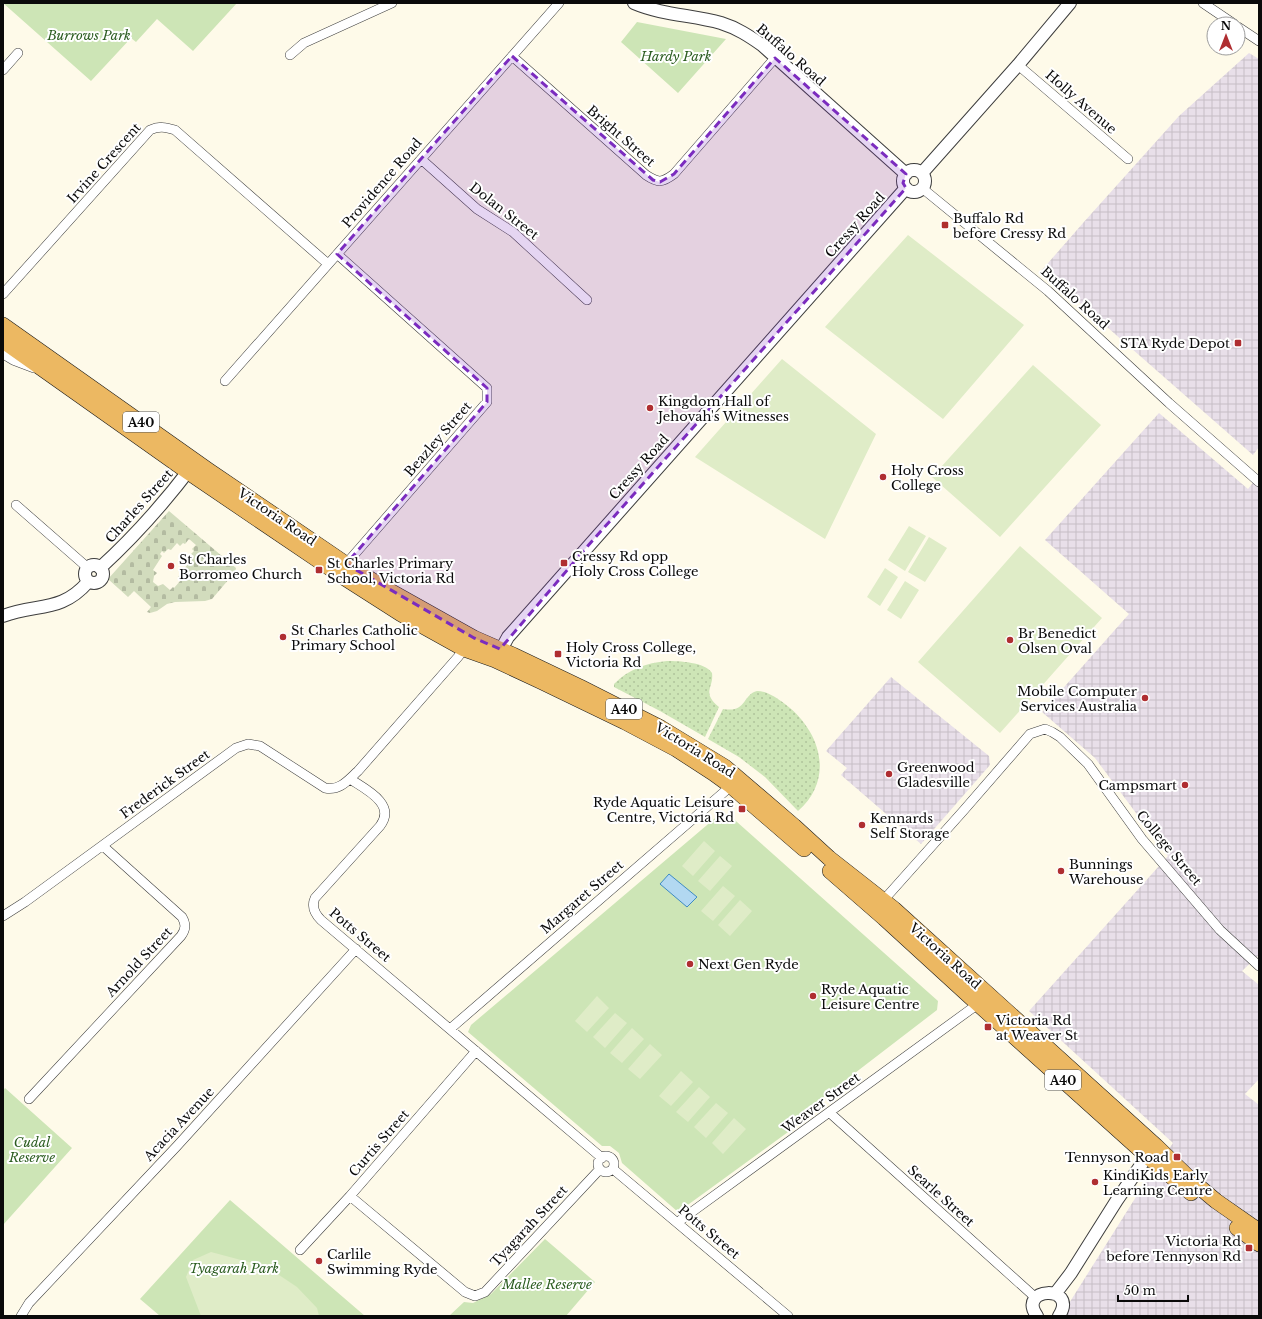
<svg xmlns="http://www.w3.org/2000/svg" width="1262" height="1319" font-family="'Libre Baskerville',serif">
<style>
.industrial{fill:url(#industrial-grid)}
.grass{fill:url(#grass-dots)}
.cemetery{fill:url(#cemetery-stones);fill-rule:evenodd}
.park{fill:#cde5b6}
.pitch{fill:#dfecc7}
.water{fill:#b2d8f1;stroke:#3e8bc3}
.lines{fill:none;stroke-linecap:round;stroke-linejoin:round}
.minor-casing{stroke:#3d3d3d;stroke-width:10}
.tertiary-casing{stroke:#3d3d3d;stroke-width:14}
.trunk-casing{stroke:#1b1b1b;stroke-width:16}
.minor{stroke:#fff;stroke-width:9}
.tertiary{stroke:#fff;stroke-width:12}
.trunk{stroke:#ecb862;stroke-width:15}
.marked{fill:#7b2cbf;fill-opacity:0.2;stroke:#7b2cbf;stroke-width:3;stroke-dasharray:8 5;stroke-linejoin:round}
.poi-dot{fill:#af2e31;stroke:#fff;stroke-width:1.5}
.labels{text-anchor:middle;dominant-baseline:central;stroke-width:4;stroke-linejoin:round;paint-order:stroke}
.shield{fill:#fff;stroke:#545454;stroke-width:1}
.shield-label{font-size:12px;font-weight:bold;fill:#0a0a0a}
.park-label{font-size:13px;font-style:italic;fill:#2b5c20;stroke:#fff}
.street-label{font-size:13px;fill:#0a0a0a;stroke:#fff}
.poi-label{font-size:13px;fill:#0a0a0a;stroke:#fff;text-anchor:start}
</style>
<defs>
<pattern id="industrial-grid" width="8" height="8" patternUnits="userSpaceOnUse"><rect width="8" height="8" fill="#e8dfe9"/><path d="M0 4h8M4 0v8" fill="none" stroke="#c6bec6"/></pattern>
<pattern id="grass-dots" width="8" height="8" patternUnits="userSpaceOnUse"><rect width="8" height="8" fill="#cde5b6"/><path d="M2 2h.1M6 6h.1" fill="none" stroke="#afc39b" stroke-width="1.8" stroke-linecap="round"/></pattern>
<pattern id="cemetery-stones" width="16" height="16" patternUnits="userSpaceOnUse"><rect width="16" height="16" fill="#d2dcbd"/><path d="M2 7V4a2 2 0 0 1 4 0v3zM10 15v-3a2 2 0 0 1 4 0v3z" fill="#b3bba1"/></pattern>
</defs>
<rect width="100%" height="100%" fill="#fefae9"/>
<path class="industrial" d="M 1249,53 L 1259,59 L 1259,447 L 1253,455 L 1042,270 L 1083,223 L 1179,116 Z
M 1159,413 L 1248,489 L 1259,475 L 1259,955 L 1242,971 L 1259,985 L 1259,1079 L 1245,1094 L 1259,1105 L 1259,1316 L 1061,1316 L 1146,1181 L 1173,1143 L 1029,1011 L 1168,856 L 1095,758 L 1042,712 L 1129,614 L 1045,540 Z
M 891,677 L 989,756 L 990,765 L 921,844 L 841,775 L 847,768 L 826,751 Z"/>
<path class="grass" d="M 667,661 C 679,661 705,662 712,673 C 714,688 701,692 719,707 L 705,737 L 660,711 L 614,687 L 614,684 C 629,669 646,663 667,661 Z
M 757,691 C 767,691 777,698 785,704 C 821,731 835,779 798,811 L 765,777 L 739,757 L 708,739 L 723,709 C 747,713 742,695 757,691 Z"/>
<path class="cemetery" d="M 169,511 L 236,568 L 235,572 L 212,599 L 205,601 L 175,602 L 167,604 L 157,611 L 150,613 L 147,612 L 151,607 L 134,591 L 128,597 L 108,579 ZM 189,539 L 196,545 L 192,549 L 194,551 L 191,554 L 194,556 L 178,577 L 181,580 L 174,588 L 173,587 L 170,590 L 163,584 L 158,586 L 153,582 L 154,576 L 157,573 L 153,570 L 162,556 L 160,554 L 162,551 L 164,553 L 168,549 L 171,550 L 177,543 L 180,546 L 183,543 L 185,544 Z"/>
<path class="park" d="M 3,3 L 237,3 L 193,51 L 157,19 L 136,42 L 131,38 L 91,81 Z
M 637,22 L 726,39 L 678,93 L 621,42 Z
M 720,814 L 728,814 L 938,1001 L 937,1010 L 795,1119 L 799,1124 L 678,1212 L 622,1163 L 619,1153 L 610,1146 L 602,1146 L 468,1032 L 471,1025 Z
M 5,1088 L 72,1148 L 3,1225 L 3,1091 Z
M 230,1200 L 365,1316 L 160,1316 L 140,1299 Z
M 545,1239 L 595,1282 L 566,1316 L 449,1316 L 464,1302 L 473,1303 L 491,1294 Z"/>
<path class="pitch" d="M 908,235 L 1024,325 L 943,419 L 825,327 Z
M 782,359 L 876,434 L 825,539 L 695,457 Z
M 1033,365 L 1101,425 L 1000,537 L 932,477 Z
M 909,526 L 926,536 L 905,571 L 888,560 Z
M 929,537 L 947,548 L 925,582 L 908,572 Z
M 1020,546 L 1102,618 L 1000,733 L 918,662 Z
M 885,568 L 898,577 L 880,606 L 867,597 Z
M 905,581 L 919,590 L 901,619 L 887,610 Z
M 704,841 L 715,851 L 693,876 L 682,866 Z
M 720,856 L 732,866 L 710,891 L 698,881 Z
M 723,886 L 735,896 L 713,921 L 701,911 Z
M 740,900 L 752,911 L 730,936 L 718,925 Z
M 597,996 L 609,1008 L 587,1032 L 575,1021 Z
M 615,1013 L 627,1023 L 605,1048 L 593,1037 Z
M 632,1028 L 644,1039 L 622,1063 L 610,1053 Z
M 650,1044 L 662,1055 L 640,1079 L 628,1069 Z
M 681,1071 L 693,1082 L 671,1106 L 659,1096 Z
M 699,1087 L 710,1097 L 688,1122 L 676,1112 Z
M 716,1103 L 728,1113 L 706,1138 L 694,1127 Z
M 734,1118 L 746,1129 L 723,1154 L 712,1143 Z
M 211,1252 L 267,1267 L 297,1287 L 317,1308 L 319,1316 L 201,1316 L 186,1277 L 193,1260 Z"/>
<path class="water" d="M 669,874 L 697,897 L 687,907 L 660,884 Z"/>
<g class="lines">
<g class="minor-casing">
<path id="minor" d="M 1203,3 L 1234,24
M 1238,27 L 1259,41
M 290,55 L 304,43 L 392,3
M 512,56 L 646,175 C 658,183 662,183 674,174 L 775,58
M 1018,65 L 1128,159
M 3,70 L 18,53
M 421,159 L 477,209 L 513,232 L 587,300
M 922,188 L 1048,291 L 1169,403 L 1259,482
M 337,254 L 487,388 L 487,402 L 346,564
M 3,294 L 150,130 C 159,126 165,127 175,130 L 328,264
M 3,354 L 13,360 L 34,368
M 225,381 L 559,3
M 16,505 L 88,568
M 350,779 C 365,789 397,804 380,826 L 315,898 C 311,907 315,914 321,920 L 602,1158
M 881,903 L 964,810 L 1030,734 L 1045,729 L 1052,732 L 1060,737 L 1088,764 L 1142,839 L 1220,930 L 1259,966
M 3,916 L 25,902 L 236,748 L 248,744 L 260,746 L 325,788 C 340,791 348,780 358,771 L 458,657 L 464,649
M 450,1029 L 731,786
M 29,1099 L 181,936 C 186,929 186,924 182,917 L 103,846
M 830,1113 L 1036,1298
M598 1164a8 8 0 1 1 16 0a8 8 0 1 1-16 0Z
M 613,1169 L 788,1316
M 350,1196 L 465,1292 L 475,1296 L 485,1292 L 600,1169
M 678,1222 L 978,1004
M 300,1250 L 350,1196 L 476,1051
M 21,1316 L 29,1303 L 177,1146 L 356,949"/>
</g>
<g class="tertiary-casing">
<path id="tertiary" d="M 634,3 C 662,15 693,15 721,23 C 737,28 749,36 762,45 L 906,174
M903 181a11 11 0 1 1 22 0a11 11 0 1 1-22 0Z
M 922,173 L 1018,65 L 1070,3
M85 574a9 9 0 1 1 18 0a9 9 0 1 1-18 0Z
M 100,568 C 134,537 165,502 193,465
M 3,616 C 37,603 61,613 88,582
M 497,657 L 508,637 L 906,188
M 1055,1294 L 1071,1273 L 1117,1200 L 1152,1149
M 1037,1316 C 1016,1287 1079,1284 1059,1316"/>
</g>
<g class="trunk-casing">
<path id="trunk" d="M 3,325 L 208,470 L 346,564 L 383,587 L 474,638 L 513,655 L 580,687 L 661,728 L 725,767 L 794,826 L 829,858 L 894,909 L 1156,1146 L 1191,1180 L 1216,1201 L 1259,1231
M 3,341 L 188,472 L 340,575 L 401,614 L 464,649 L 495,660 L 540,681 L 625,722 L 676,749 L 713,773 L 731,786 L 804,849
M 830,871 L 884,918 L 978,1004 L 1147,1156 L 1191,1193
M 1237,1228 L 1259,1244"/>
</g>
<use href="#minor" class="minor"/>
<use href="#tertiary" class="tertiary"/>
<use href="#trunk" class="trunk"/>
</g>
<path class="marked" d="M 512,56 L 653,180 L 660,182 L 674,174 L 775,58 L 906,174 L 903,183 L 906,188 L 586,548 L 500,649 L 474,638 L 346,564 L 487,402 L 487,388 L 337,254 Z"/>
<g class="poi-dot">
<rect x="941" y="221" width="8" height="8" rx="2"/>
<rect x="1234" y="339" width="8" height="8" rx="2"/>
<circle cx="650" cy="408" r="4"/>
<circle cx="883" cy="477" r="4"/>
<rect x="560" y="559" width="8" height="8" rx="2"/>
<circle cx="171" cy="566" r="4"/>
<rect x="315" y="566" width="8" height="8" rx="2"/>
<circle cx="283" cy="637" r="4"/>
<circle cx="1010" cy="640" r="4"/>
<rect x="554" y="650" width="8" height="8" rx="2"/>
<circle cx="1145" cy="698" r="4"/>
<circle cx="889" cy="774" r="4"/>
<circle cx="1185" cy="785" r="4"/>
<rect x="738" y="805" width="8" height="8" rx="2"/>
<circle cx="862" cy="825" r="4"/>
<circle cx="1061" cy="871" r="4"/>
<circle cx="690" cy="964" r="4"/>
<circle cx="813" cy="996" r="4"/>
<rect x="984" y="1023" width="8" height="8" rx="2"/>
<rect x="1173" y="1153" width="8" height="8" rx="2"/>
<circle cx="1095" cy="1182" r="4"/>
<rect x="1245" y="1244" width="8" height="8" rx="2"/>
<circle cx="319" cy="1261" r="4"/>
</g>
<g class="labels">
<g class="shield">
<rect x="123" y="412" width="36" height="20" rx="3"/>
<rect x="606" y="699" width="36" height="20" rx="3"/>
<rect x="1045" y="1070" width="36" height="20" rx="3"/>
</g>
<g class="shield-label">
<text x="141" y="422">A40</text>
<text x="624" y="709">A40</text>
<text x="1063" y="1080">A40</text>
</g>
<g class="park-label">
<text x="89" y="35">Burrows Park</text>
<text x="676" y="56">Hardy Park</text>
<text x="32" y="1142">Cudal<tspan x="32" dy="15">Reserve</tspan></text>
<text x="234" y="1268">Tyagarah Park</text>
<text x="547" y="1284">Mallee Reserve</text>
</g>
<g class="street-label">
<text transform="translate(791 55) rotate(41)">Buffalo Road</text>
<text transform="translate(1081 102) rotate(41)">Holly Avenue</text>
<text transform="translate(621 136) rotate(41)">Bright Street</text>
<text transform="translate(104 163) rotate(-48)">Irvine Crescent</text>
<text transform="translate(382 183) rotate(-49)">Providence Road</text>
<text transform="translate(504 211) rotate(38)">Dolan Street</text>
<text transform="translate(855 225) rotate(-48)">Cressy Road</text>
<text transform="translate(1075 298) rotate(42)">Buffalo Road</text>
<text transform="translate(438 439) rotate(-49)">Beazley Street</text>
<text transform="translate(639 467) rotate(-48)">Cressy Road</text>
<text transform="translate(139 506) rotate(-48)">Charles Street</text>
<text transform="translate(277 517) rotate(34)">Victoria Road</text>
<text transform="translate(695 750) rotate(32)">Victoria Road</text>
<text transform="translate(165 784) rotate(-36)">Frederick Street</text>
<text transform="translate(1169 848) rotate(50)">College Street</text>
<text transform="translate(582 897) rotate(-41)">Margaret Street</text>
<text transform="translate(360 935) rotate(40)">Potts Street</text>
<text transform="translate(945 956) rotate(42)">Victoria Road</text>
<text transform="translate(139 962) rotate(-47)">Arnold Street</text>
<text transform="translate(821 1103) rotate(-36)">Weaver Street</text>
<text transform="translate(179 1124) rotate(-47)">Acacia Avenue</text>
<text transform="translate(379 1143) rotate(-49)">Curtis Street</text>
<text transform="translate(941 1196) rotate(42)">Searle Street</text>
<text transform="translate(529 1226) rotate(-47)">Tyagarah Street</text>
<text transform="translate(709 1232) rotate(40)">Potts Street</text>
</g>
<g class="poi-label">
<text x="953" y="218">Buffalo Rd<tspan x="953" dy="15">before Cressy Rd</tspan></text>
<text x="1230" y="343" text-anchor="end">STA Ryde Depot</text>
<text x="658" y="401">Kingdom Hall of<tspan x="658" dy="15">Jehovah's Witnesses</tspan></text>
<text x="891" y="470">Holy Cross<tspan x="891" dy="15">College</tspan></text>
<text x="572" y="556">Cressy Rd opp<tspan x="572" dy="15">Holy Cross College</tspan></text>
<text x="179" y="559">St Charles<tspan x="179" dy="15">Borromeo Church</tspan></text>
<text x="327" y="563">St Charles Primary<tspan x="327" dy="15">School, Victoria Rd</tspan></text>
<text x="291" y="630">St Charles Catholic<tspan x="291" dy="15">Primary School</tspan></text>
<text x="1018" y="633">Br Benedict<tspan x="1018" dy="15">Olsen Oval</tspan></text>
<text x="566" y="647">Holy Cross College,<tspan x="566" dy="15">Victoria Rd</tspan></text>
<text x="1137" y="691" text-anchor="end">Mobile Computer<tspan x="1137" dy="15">Services Australia</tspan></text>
<text x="897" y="767">Greenwood<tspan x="897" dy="15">Gladesville</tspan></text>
<text x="1177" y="785" text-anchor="end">Campsmart</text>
<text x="734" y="802" text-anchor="end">Ryde Aquatic Leisure<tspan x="734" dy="15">Centre, Victoria Rd</tspan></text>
<text x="870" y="818">Kennards<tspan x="870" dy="15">Self Storage</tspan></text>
<text x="1069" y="864">Bunnings<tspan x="1069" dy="15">Warehouse</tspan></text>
<text x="698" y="964">Next Gen Ryde</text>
<text x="821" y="989">Ryde Aquatic<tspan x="821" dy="15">Leisure Centre</tspan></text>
<text x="996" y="1020">Victoria Rd<tspan x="996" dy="15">at Weaver St</tspan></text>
<text x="1169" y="1157" text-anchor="end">Tennyson Road</text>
<text x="1103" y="1175">KindiKids Early<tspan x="1103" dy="15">Learning Centre</tspan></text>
<text x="1241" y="1241" text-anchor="end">Victoria Rd<tspan x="1241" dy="15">before Tennyson Rd</tspan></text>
<text x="327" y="1254">Carlile<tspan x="327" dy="15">Swimming Ryde</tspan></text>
</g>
</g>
<rect width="1262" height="1319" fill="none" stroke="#0a0a0a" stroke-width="8"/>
<g transform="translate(1226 36)"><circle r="19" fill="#ffffff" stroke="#9d9d9d"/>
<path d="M0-3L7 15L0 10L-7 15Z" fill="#af2e31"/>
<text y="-6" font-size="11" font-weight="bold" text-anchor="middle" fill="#0a0a0a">N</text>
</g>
<path d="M1118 1295v6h70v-6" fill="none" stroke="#0a0a0a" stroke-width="2"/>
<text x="1124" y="1295" font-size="12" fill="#0a0a0a" stroke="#ffffff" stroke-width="3" paint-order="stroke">50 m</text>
</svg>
